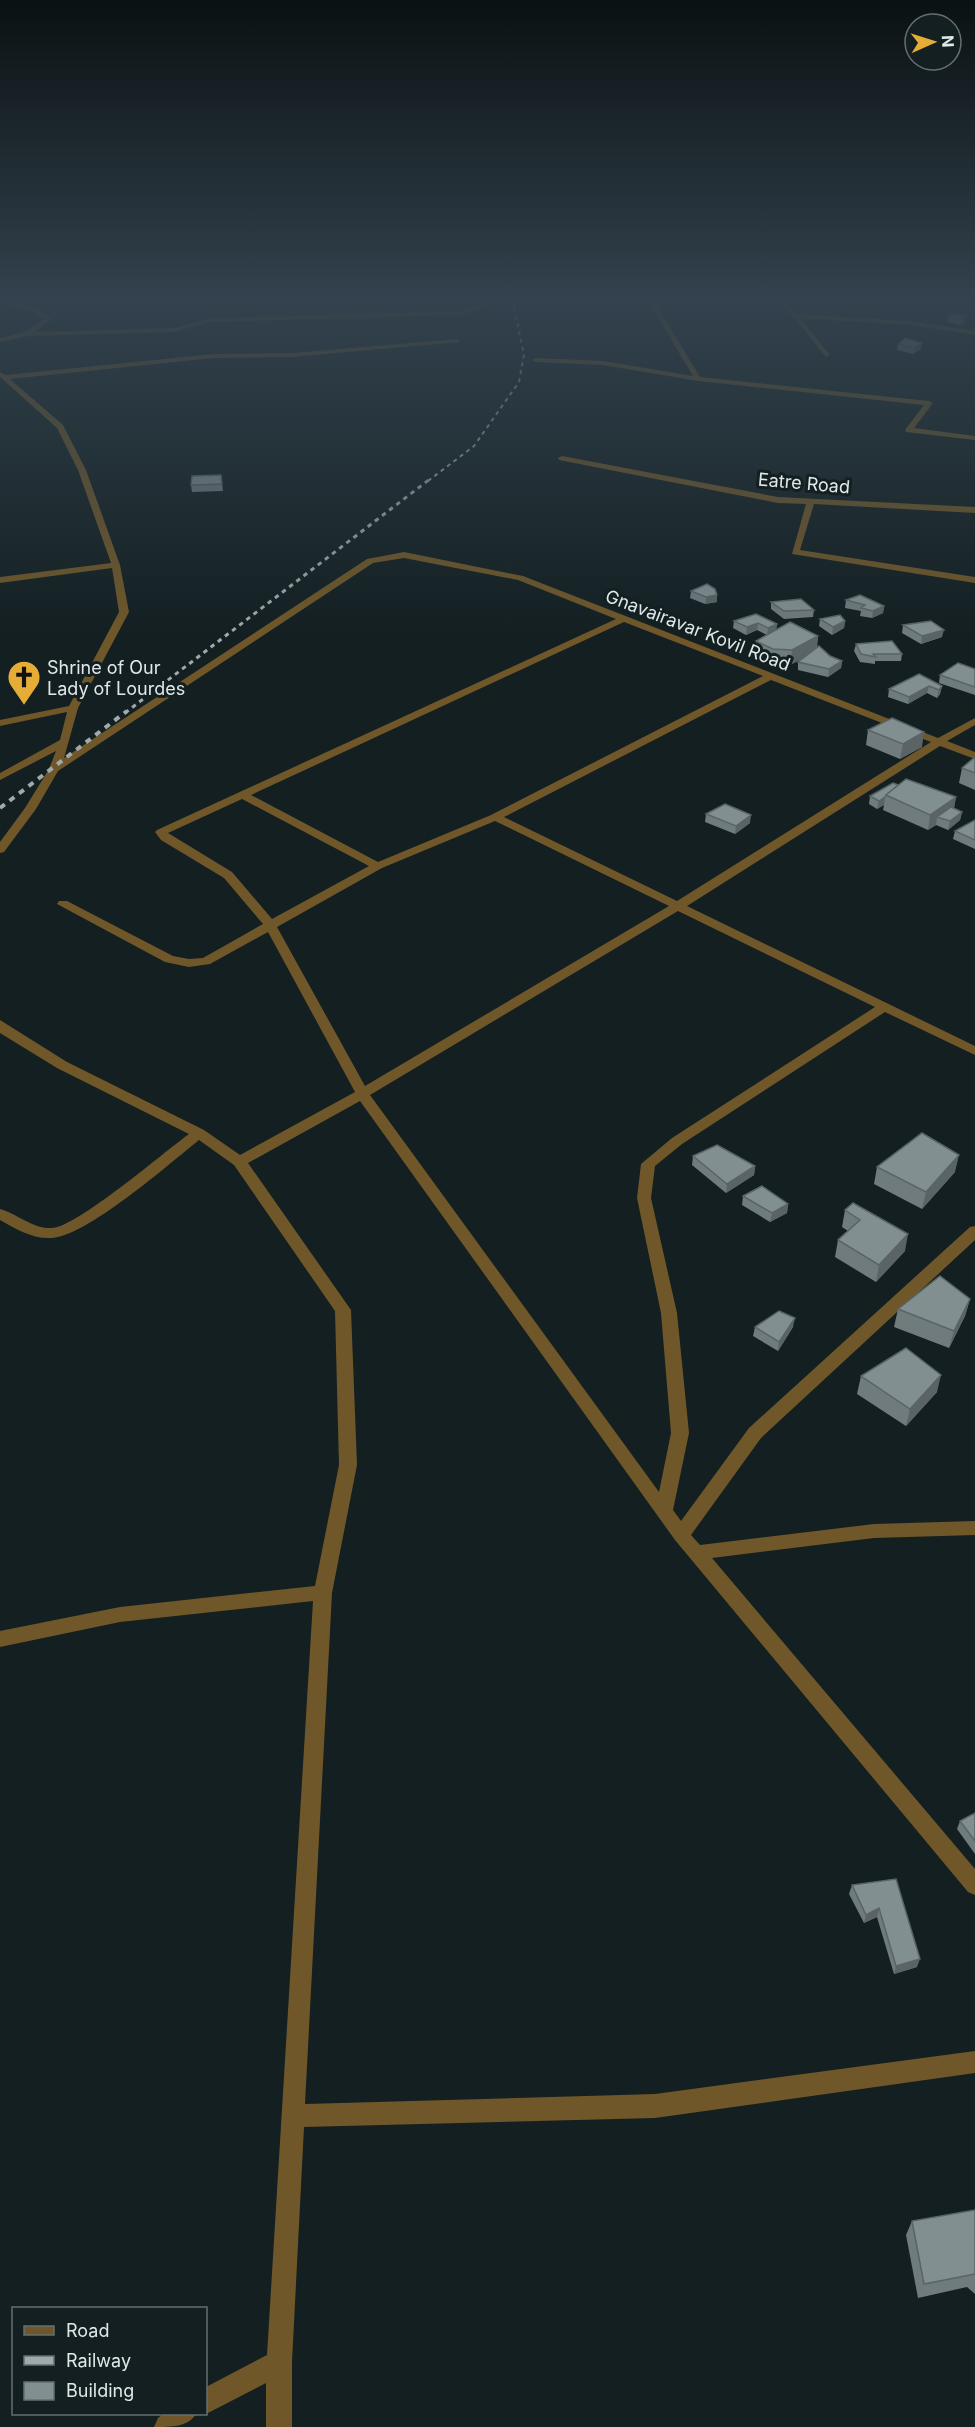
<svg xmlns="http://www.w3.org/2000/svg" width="975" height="2427" font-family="Inter,sans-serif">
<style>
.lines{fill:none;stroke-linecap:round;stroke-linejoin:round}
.minor{fill:#6f5729;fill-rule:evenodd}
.rail-far2{stroke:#a0a9ab;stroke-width:2;stroke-dasharray:4 4;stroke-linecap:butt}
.rail-far1{stroke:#a0a9ab;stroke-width:3;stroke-dasharray:4.5 4.5;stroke-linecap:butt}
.rail{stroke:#a0a9ab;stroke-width:4;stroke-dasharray:6 6;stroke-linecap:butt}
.wall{fill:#6f7b7d}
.shaded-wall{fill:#5a6466}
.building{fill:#818f91;stroke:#5a6466;stroke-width:1.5}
.labels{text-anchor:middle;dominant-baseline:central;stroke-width:6;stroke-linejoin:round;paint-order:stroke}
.far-street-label{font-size:18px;fill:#e0e8e9;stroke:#131f21}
.far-poi-label{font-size:18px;fill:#e0e8e9;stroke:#131f21;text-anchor:start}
</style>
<rect width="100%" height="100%" fill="#131f21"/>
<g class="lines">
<path class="minor" d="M 645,296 L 651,296 L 700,377 L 929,401 L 933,403 L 914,428 L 975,436 L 975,440 L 906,432 L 905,430 L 924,405 L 698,381 L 603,365 L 536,362 L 532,360 L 536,358 L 603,361 L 693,376 Z
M 776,296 L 782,296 L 797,314 L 910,321 L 975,331 L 975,335 L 910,325 L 800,318 L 830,355 L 826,357 Z
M 9,303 L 36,307 L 50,318 L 50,320 L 35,332 L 175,328 L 209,318 L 460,311 L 486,303 L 489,305 L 461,315 L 209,322 L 175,332 L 27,336 L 0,342 L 0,338 L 25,332 L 44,319 L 32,310 L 7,306 Z
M 458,339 L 460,342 L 292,357 L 214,358 L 10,379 L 63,425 L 86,470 L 120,565 L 129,612 L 78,708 L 64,758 L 367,559 L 404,552 L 523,576 L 938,738 L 975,718 L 975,725 L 947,741 L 975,752 L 975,759 L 940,746 L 687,906 L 975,1046 L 975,1055 L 885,1012 L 682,1144 L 655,1166 L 651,1198 L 677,1313 L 689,1433 L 673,1510 L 681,1521 L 749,1428 L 970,1227 L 975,1226 L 975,1240 L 761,1438 L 691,1535 L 700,1545 L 874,1524 L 975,1521 L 975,1535 L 874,1538 L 712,1558 L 975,1869 L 975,1895 L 968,1892 L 675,1540 L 360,1101 L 248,1163 L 351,1310 L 357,1465 L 332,1593 L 305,2104 L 655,2094 L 975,2051 L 975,2073 L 655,2118 L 304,2127 L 292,2362 L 292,2427 L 266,2427 L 266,2383 L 206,2414 L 206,2387 L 267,2355 L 313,1601 L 120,1622 L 0,1647 L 0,1631 L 120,1607 L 315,1586 L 339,1465 L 335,1311 L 234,1165 L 199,1140 C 169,1164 86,1237 51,1238 C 32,1239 16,1229 0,1220 L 0,1209 C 18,1214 32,1229 52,1228 C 77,1227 164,1152 189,1134 L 57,1068 L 0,1033 L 0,1020 L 67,1062 L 204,1130 L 240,1155 L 355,1092 L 268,932 L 210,964 L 189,967 L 165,962 L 57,904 L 59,901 L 67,901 L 173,956 L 189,959 L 203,958 L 263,924 L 224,878 L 161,840 L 155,832 L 157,830 L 616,619 L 518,580 L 404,558 L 373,563 L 58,771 L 36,809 L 4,852 L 0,853 L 0,842 L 25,808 L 49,769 L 56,751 L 0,780 L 0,773 L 60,740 L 67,712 L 0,726 L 0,720 L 69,706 L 119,612 L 112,568 L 0,583 L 0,577 L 111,563 L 78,470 L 57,428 L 0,377 L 0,372 L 6,375 L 214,354 L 292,353 ZM 624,622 L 763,676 L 491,815 L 378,862 L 251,795 ZM 771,680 L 931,742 L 677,901 L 504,817 ZM 242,799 L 369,866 L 272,919 L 232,872 L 168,833 ZM 495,821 L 669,906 L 365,1086 L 277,927 L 382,868 ZM 678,911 L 875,1007 L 672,1138 L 641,1164 L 637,1198 L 661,1313 L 671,1433 L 659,1492 L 370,1095 Z
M 562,456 L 778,497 L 975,507 L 975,513 L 814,504 L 800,550 L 975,577 L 975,583 L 792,554 L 806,504 L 778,503 L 559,460 L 558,458 Z
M 163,2414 L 196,2414 C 188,2427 172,2427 154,2427 L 158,2418 Z"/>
<path class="rail-far2" d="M 428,481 L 474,446 L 519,382 L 524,355 L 514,307 L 507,296"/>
<path class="rail-far1" d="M 125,713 L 430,479"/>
<path class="rail" d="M 0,808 L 127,711"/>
</g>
<path class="wall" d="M 966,316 L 965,321 L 960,325 L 947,322 L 948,317 Z
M 898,344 L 921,349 L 913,354 L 897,350 Z
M 221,475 L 223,491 L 192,492 L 191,485 Z
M 691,591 L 717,602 L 705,604 L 690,598 Z
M 846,600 L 884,606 L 883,613 L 872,618 L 860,616 L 861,611 L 845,608 Z
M 771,602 L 814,610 L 813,617 L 784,619 L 771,609 Z
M 820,619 L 845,621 L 844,628 L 832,635 L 819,626 Z
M 734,621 L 777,624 L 776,630 L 818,636 L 817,648 L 830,656 L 842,661 L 841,668 L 828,677 L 798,670 L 798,662 L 807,656 L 790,665 L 771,663 L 754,655 L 756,641 L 767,635 L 757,630 L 746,635 L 733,628 Z
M 903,625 L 942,637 L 921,644 L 902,633 Z
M 856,644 L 902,654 L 901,661 L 875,661 L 875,664 L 860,662 L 854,651 Z
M 975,669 L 975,695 L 939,683 L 940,675 Z
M 919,674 L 942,686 L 940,694 L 937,698 L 927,693 L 908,704 L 888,697 L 889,689 Z
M 868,730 L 922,747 L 900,759 L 866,745 Z
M 975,757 L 975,790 L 959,783 L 962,768 Z
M 893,783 L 956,797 L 954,808 L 962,812 L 960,820 L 948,830 L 936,825 L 928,830 L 883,810 L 884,805 L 877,809 L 869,804 L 870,796 Z
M 706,814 L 750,823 L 735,834 L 705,822 Z
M 975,820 L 975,849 L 953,839 L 955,831 Z
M 693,1156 L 755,1166 L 754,1175 L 726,1193 L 692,1165 Z
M 877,1167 L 955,1172 L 922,1209 L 874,1184 Z
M 743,1196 L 788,1204 L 787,1213 L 770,1222 L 742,1205 Z
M 845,1210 L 905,1251 L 876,1282 L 835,1257 L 838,1240 L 848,1231 L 842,1227 Z
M 970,1299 L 965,1316 L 949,1348 L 894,1327 L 898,1309 Z
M 755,1327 L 793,1327 L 778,1351 L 753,1336 Z
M 861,1376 L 937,1392 L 906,1426 L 857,1394 Z
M 975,1813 L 975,1854 L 957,1829 L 960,1821 Z
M 896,1879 L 917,1967 L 894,1974 L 877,1917 L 864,1923 L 849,1894 L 852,1885 Z
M 975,2210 L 975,2294 L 967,2287 L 918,2298 L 906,2235 L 912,2221 Z"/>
<path class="shaded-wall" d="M 966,316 L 965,321 L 960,325 L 961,319 Z
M 922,343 L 921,349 L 913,354 L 914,348 Z
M 717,595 L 717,602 L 705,604 L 706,597 Z
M 884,606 L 883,613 L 872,618 L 873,611 Z
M 845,621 L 844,628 L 832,635 L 833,627 Z
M 758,623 L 757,630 L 746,635 L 747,627 Z
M 777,624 L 776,631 L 767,635 L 768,628 Z
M 944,630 L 942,637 L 921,644 L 922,636 Z
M 818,636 L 816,651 L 790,665 L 792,650 Z
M 842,661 L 841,668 L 828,677 L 829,669 Z
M 929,686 L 927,693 L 908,704 L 909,697 Z
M 942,686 L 940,694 L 937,698 L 939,690 Z
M 924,732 L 922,747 L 900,759 L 903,744 Z
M 885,797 L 884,805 L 877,809 L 879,801 Z
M 956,797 L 953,813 L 937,817 L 936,825 L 928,830 L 930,815 Z
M 962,812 L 960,820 L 948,830 L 950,821 Z
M 751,815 L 750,823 L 735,834 L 736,826 Z
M 959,1155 L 955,1172 L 922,1209 L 926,1192 Z
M 755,1166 L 754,1175 L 726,1193 L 727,1184 Z
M 788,1204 L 787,1213 L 770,1222 L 772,1213 Z
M 908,1234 L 905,1251 L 876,1282 L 879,1265 Z
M 970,1299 L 965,1316 L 949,1348 L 954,1331 Z
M 795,1318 L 793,1327 L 778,1351 L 779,1342 Z
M 941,1375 L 937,1392 L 906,1426 L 910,1409 Z
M 879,1908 L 877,1917 L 864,1923 L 866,1915 Z
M 920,1959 L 917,1967 L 894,1974 L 896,1966 Z"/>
<path class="building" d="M 954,314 L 966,316 L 961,319 L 948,317 Z
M 905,338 L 922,343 L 914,348 L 898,344 Z
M 221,475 L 222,484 L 191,485 L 192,476 Z
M 707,584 L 715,589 L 717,595 L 706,597 L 691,591 Z
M 860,595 L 884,606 L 873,611 L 861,608 L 865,605 L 846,600 Z
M 801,599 L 814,610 L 784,611 L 771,602 Z
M 756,614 L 777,624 L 768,628 L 758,623 L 747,627 L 734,621 Z
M 840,615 L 845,621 L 833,627 L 820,619 Z
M 931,621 L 944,630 L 922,636 L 903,625 Z
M 790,622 L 818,636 L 792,650 L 773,649 L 756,641 Z
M 892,641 L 902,654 L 873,654 L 876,657 L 861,654 L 856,644 Z
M 819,646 L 830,656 L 842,661 L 829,669 L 798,662 Z
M 958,663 L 975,669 L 975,687 L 940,675 Z
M 919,674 L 942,686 L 939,690 L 929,686 L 909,697 L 889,689 Z
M 892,718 L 924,732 L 903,744 L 868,730 Z
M 975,757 L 975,773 L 962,768 Z
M 906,779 L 956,797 L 930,815 L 886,795 Z
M 893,783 L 898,785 L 886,795 L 885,797 L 879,801 L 870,796 Z
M 725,804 L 751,815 L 736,826 L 706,814 Z
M 951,807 L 962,812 L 950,821 L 937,817 Z
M 975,820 L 975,840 L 955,831 Z
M 922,1133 L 959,1155 L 926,1192 L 877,1167 Z
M 717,1145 L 755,1166 L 727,1184 L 693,1156 Z
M 762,1186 L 788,1204 L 772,1213 L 743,1196 Z
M 853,1203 L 908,1234 L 879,1265 L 838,1240 L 860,1220 L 845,1210 Z
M 940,1276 L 970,1299 L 954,1331 L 898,1309 Z
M 779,1311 L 795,1318 L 779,1342 L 755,1327 Z
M 906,1348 L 941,1375 L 910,1409 L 861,1376 Z
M 975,1813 L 975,1841 L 960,1821 Z
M 896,1879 L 920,1959 L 896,1966 L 879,1908 L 866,1915 L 852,1885 Z
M 975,2210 L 975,2274 L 924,2284 L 912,2221 Z"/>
<linearGradient id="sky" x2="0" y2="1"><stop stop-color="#0a1112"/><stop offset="0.47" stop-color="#33424e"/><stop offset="1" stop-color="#33424e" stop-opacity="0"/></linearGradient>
<rect width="975" height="636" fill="url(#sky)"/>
<defs>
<g id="church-pin" transform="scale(1.725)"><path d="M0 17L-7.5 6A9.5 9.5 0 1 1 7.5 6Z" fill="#e5ad36" stroke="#131f21"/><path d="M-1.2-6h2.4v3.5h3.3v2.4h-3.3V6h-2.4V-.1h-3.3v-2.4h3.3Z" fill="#111"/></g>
</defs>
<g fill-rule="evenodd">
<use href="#church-pin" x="24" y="677"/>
</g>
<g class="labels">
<g class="far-street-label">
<text transform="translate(804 483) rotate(5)">Eatre Road</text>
<text transform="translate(698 630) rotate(21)">Gnavairavar Kovil Road</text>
</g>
<g class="far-poi-label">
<text x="47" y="667">Shrine of Our<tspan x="47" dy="21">Lady of Lourdes</tspan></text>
</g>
</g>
<rect x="12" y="2307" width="195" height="108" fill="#131f21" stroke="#656f71" stroke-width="1.5"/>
<rect x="24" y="2326" width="30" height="9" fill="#6f5729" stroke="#656f71" stroke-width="1.5"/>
<text x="66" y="2337" font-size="18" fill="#e0e8e9">Road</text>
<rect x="24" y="2356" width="30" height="9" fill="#a0a9ab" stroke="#656f71" stroke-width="1.5"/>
<text x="66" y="2367" font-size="18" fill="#e0e8e9">Railway</text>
<rect x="24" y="2382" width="30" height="18" fill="#818f91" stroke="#656f71" stroke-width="1.5"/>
<text x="66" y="2397" font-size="18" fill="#e0e8e9">Building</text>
<g transform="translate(933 42) rotate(87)"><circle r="28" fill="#131f21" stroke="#656f71" stroke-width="1.5"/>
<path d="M0-4.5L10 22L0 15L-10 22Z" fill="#e5ad36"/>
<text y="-9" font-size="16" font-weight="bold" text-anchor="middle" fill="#e0e8e9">N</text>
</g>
</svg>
